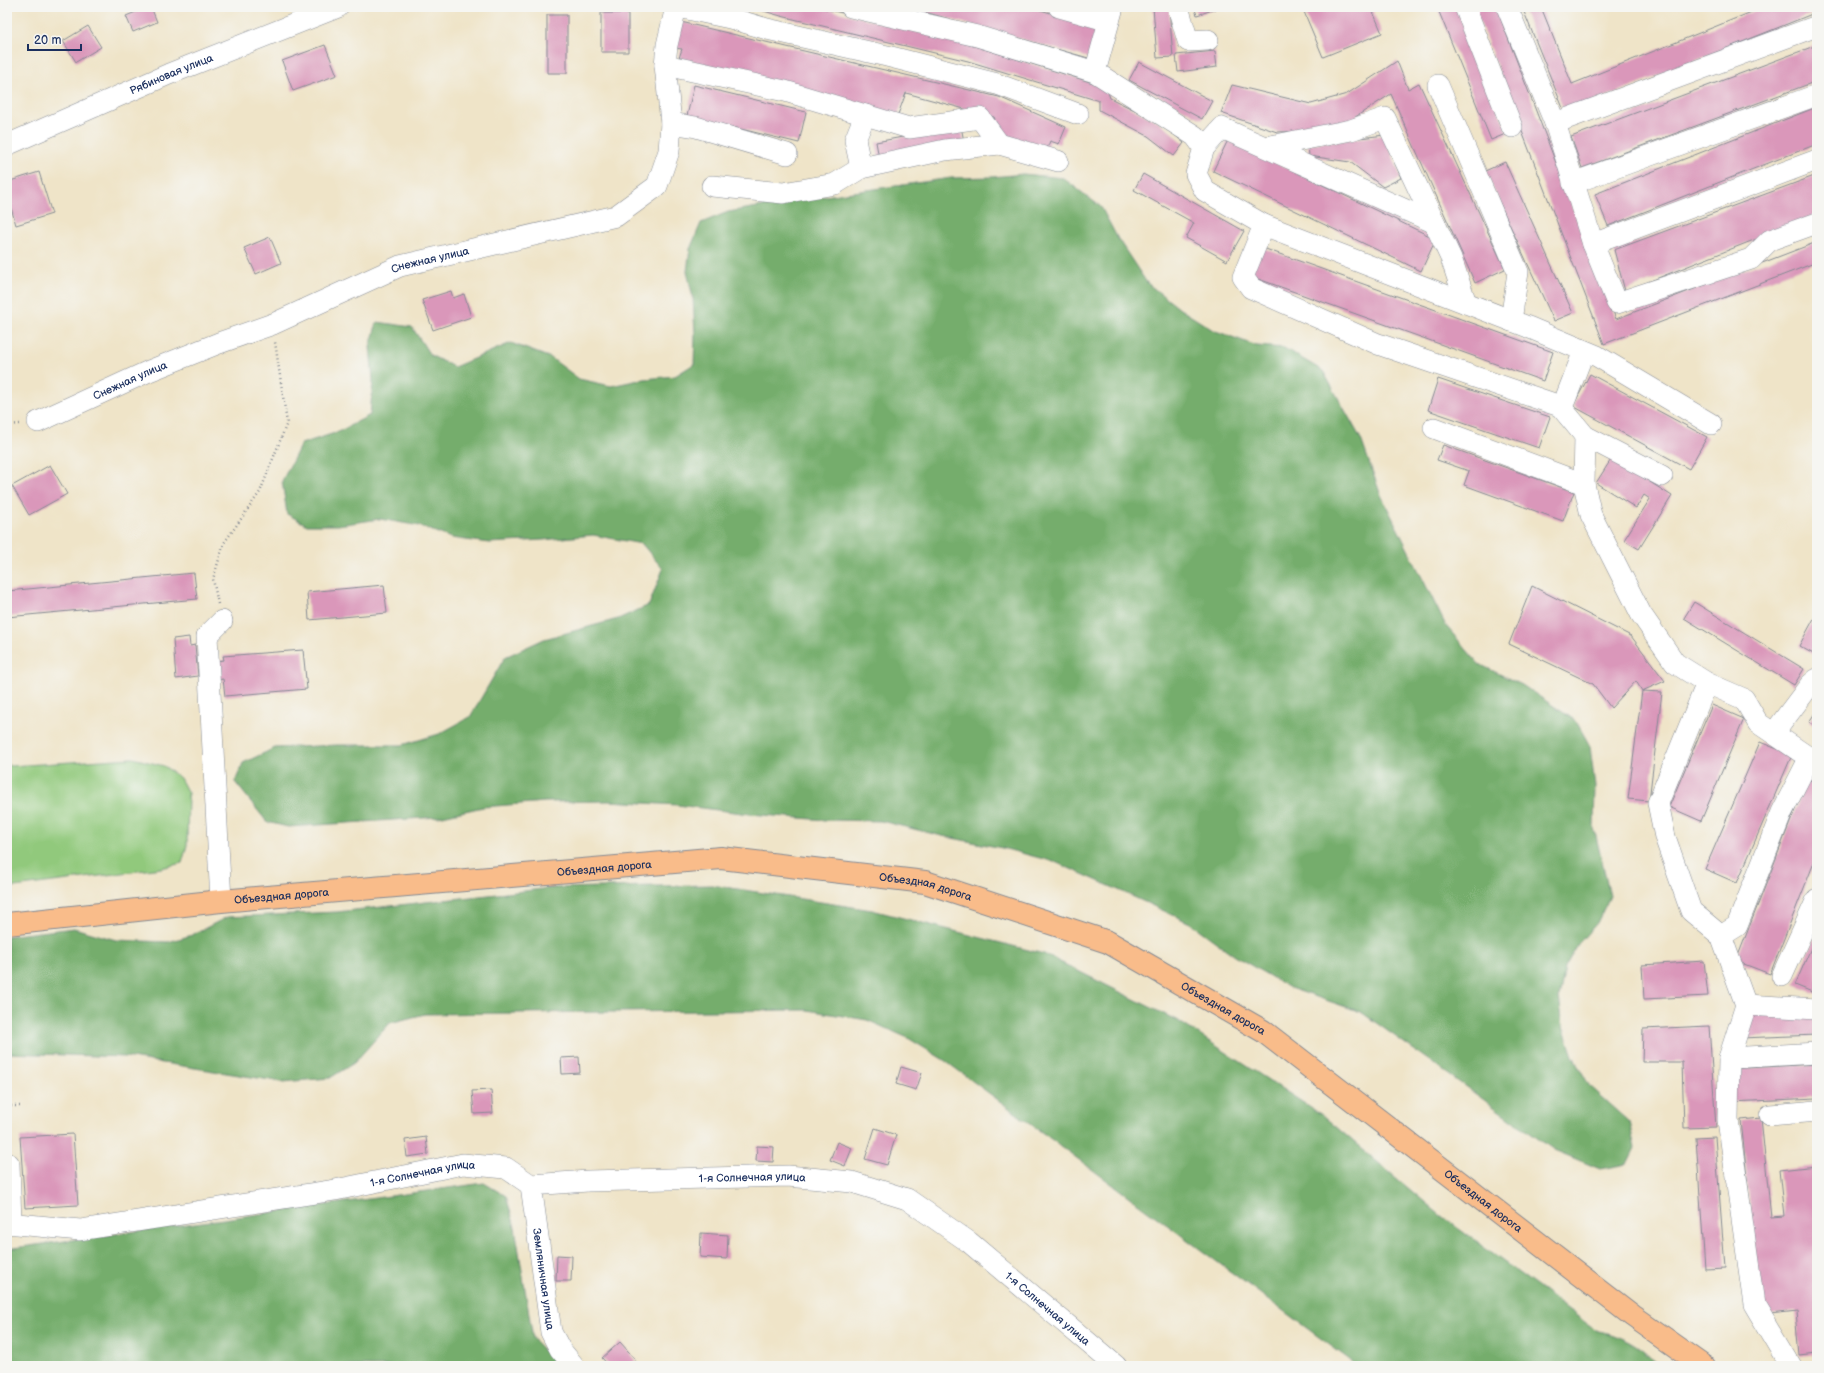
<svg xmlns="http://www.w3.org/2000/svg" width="1824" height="1373" font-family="'Balsamiq Sans',sans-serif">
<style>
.green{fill:#91c97c;stroke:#567c6d}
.forest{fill:#74ad6c;stroke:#486e65}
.building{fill:#da97ba}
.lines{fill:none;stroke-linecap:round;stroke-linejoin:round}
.minor-casing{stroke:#858a93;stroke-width:22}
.major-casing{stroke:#858a93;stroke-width:24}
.path{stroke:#858a93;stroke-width:2.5;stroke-dasharray:1 3;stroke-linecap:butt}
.minor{stroke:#fff;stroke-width:21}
.major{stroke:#f9bc8a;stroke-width:22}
.labels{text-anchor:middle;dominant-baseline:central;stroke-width:3.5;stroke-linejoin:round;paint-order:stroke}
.street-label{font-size:11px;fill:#1b2f5e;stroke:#f6f6f2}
</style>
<rect width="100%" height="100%" fill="#f6f6f2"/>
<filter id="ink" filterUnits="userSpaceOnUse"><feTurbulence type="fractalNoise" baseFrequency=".025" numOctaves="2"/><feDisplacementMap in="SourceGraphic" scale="8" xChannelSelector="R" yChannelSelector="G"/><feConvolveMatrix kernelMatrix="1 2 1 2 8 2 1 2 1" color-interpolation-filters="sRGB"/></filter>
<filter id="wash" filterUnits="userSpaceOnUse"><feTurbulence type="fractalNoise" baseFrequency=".012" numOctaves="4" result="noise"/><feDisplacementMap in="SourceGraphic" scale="16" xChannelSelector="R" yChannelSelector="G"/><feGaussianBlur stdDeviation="0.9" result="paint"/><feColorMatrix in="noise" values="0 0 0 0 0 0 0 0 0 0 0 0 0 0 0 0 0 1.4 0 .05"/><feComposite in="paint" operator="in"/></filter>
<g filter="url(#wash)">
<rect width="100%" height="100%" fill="#efe4c8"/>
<path class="green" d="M 133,758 L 164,766 L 180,778 L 188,793 L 187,845 L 182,863 L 161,868 L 7,888 L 7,764 L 10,766 Z"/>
<path class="forest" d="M 1023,174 L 1063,178 L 1101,207 L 1118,239 L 1147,283 L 1180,309 L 1213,330 L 1257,346 L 1284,348 L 1323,371 L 1361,439 L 1380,493 L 1446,626 L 1479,664 L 1522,685 L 1576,721 L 1590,746 L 1595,787 L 1594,828 L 1610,896 L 1597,923 L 1578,944 L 1565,967 L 1559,997 L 1563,1026 L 1573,1056 L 1590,1087 L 1629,1122 L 1635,1148 L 1627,1164 L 1600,1169 L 1554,1150 L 1361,1012 L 1290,988 L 1235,956 L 1190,923 L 1123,892 L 1055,862 L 1002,848 L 942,836 L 881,821 L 825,820 L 750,814 L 677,805 L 609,801 L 545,802 L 483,807 L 438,817 L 288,827 L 267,822 L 235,782 L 243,763 L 275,748 L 337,745 L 402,745 L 439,734 L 470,717 L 505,657 L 544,639 L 618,619 L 649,605 L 663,569 L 642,544 L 593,535 L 543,540 L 489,543 L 451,538 L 420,526 L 380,519 L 338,525 L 307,525 L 287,514 L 282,481 L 301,444 L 338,432 L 370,415 L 373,380 L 370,347 L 377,322 L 412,327 L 430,355 L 454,367 L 511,343 L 551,358 L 579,379 L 611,386 L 644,379 L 675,376 L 694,364 L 695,334 L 693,298 L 687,271 L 690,249 L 701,223 L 728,212 L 804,199 L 951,178 L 992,177 Z
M 712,885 L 872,910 L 1044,954 L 1178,1021 L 1322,1115 L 1440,1215 L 1596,1330 C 1623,1337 1640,1345 1658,1366 L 1358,1366 L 944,1060 L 908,1038 L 867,1020 L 807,1010 L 425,1014 L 390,1023 L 354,1063 L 330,1078 L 283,1082 L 125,1057 L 7,1053 L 7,936 L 74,928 L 116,940 L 168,942 L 192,935 L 227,917 L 337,912 L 551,888 Z
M 484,1183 L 506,1196 L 515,1227 L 533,1339 L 559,1366 L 7,1366 L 7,1249 Z"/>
<g id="blocks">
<path class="building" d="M 148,7 L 151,7 L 157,22 L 133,32 L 126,16 Z
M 750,7 L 818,7 L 974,46 L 1106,87 L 1110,98 L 1159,122 L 1184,143 L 1174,156 L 1148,136 L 1099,110 L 1099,101 L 968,61 L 781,16 Z
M 907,7 L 1030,7 L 1102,28 L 1092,59 Z
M 1153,7 L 1169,7 L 1173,57 L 1157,58 Z
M 1194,7 L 1215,7 L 1216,9 L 1197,15 Z
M 1302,7 L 1371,7 L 1382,33 L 1323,57 Z
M 1437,7 L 1456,7 L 1508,133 L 1491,140 Z
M 1474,7 L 1496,7 L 1616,319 L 1817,242 L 1817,262 L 1604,344 Z
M 1522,7 L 1541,7 L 1572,84 L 1764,7 L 1817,7 L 1817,12 L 1565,113 Z
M 601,13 L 628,13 L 628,52 L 601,52 Z
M 547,15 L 567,15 L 567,73 L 547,73 Z
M 681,22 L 999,97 L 1066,127 L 1059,144 L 1050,141 L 1046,151 L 1001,135 L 994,117 L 906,93 L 897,117 L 679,58 L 682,49 L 674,48 Z
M 88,26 L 101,47 L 76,62 L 63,41 Z
M 325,45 L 337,75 L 293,91 L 282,61 Z
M 1817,45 L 1817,81 L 1582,168 L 1571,137 Z
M 1215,51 L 1217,67 L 1178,72 L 1176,55 Z
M 1397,61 L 1408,89 L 1419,83 L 1505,269 L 1475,283 L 1391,94 L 1346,123 L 1309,131 L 1277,132 L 1221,113 L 1232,85 L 1311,104 L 1347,94 Z
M 1139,62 L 1212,101 L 1202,119 L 1129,80 Z
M 694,85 L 806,112 L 799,143 L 687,116 Z
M 1817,107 L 1817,144 L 1608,226 L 1595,194 Z
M 961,126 L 964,142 L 879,158 L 876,142 Z
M 1385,135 L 1401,178 L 1383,187 L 1350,162 L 1309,156 L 1308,144 Z
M 1228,140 L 1436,239 L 1421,271 L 1213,171 Z
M 1505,162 L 1573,313 L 1554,321 L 1485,171 Z
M 39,172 L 52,214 L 16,225 L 7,194 L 7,182 Z
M 1143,174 L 1244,231 L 1227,261 L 1186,238 L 1194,223 L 1134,190 Z
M 1817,175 L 1817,215 L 1625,291 L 1614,250 Z
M 270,237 L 281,263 L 256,274 L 244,248 Z
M 1260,247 L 1553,352 L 1543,381 L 1250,276 Z
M 451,291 L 453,298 L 464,294 L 471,317 L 433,330 L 422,300 Z
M 1590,374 L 1707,437 L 1689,469 L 1573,406 Z
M 1438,379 L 1550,417 L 1539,448 L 1428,410 Z
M 1443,445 L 1574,492 L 1563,521 L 1464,485 L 1469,471 L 1437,460 Z
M 1612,458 L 1672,496 L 1639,549 L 1624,540 L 1650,499 L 1644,495 L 1636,508 L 1596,483 Z
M 50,465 L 67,494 L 29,515 L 12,486 Z
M 194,573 L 197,599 L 7,617 L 7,591 Z
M 384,585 L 387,613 L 309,620 L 307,592 Z
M 1532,586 L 1631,636 L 1665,681 L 1642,691 L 1636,681 L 1611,708 L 1593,684 L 1509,644 Z
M 1694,602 L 1804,669 L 1794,685 L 1684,618 Z
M 1817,613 L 1817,656 L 1799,646 Z
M 189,637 L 190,646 L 195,645 L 198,676 L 176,679 L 173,639 Z
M 303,650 L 307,689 L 225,696 L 223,679 L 217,680 L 215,661 L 224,660 L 223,656 Z
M 1642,691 L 1662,692 L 1649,801 L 1628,799 Z
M 1712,705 L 1744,719 L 1701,821 L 1669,807 Z
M 1817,710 L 1817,727 L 1809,722 Z
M 1760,742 L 1792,755 L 1737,883 L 1705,869 Z
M 1807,779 L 1817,783 L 1817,855 L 1770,974 L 1736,961 Z
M 1817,934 L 1817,994 L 1795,985 Z
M 1704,961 L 1708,996 L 1644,999 L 1642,965 Z
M 1817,1012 L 1817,1035 L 1741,1038 L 1746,1013 Z
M 1709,1026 L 1716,1127 L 1684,1128 L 1682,1062 L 1642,1062 L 1643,1029 Z
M 579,1057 L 580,1073 L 562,1074 L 561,1058 Z
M 1817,1064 L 1817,1098 L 1731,1102 L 1729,1069 Z
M 901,1067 L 922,1073 L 916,1090 L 896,1084 Z
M 491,1090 L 493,1113 L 474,1114 L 472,1091 Z
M 1761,1118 L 1771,1217 L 1784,1216 L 1779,1170 L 1817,1166 L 1817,1354 L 1800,1356 L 1796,1311 L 1761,1315 L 1741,1120 Z
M 875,1128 L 896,1135 L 887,1165 L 865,1159 Z
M 73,1134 L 78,1205 L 25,1208 L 20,1137 Z
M 426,1137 L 428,1154 L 407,1157 L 405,1140 Z
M 1715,1137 L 1725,1268 L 1705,1269 L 1696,1138 Z
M 837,1142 L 852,1148 L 845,1166 L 830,1160 Z
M 757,1146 L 774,1147 L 773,1162 L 756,1161 Z
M 701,1233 L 728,1235 L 727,1259 L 700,1257 Z
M 557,1255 L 572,1256 L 571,1281 L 556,1281 Z
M 620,1342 L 636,1360 L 629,1366 L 609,1366 L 602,1358 Z"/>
</g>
</g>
<g filter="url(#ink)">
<use href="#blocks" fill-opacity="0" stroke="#858a93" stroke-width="1"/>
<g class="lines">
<g class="minor-casing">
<g id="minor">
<path d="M 678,7 L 730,18 L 767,29 L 887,56 L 997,84 L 1078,114"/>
<path d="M 851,7 L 977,36 L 1095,72 L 1195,136 L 1204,148"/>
<path d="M 1059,7 L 1109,21"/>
<path d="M 1178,7 L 1188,41 L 1208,40"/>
<path d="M 1465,7 L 1512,127"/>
<path d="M 1507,7 L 1555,123 L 1593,244 L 1617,303 L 1751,259 L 1770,240 L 1817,223"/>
<path d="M 665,65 L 785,91 L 909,128 L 980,118 L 999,144"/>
<path d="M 1095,72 L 1113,7"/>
<path d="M 1438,85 L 1518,272 L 1511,321"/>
<path d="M 671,123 L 696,127 L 787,154"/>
<path d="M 1555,123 L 1817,26"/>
<path id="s1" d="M 7,145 L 169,74 L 338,7"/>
<path d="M 1266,147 L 1351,130 L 1385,118 L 1451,258 L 1466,303"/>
<path d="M 861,168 L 855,140 L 865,115"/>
<path d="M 1573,183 L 1817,95"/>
<path d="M 712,186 L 783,193 L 835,184 L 861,168 L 945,150 L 999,144 L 1058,161"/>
<path d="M 1435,223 L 1222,128 L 1204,148 L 1196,174 L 1205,191 L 1264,225 L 1528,327 L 1597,356 L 1711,424"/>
<path d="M 1264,225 L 1243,277 L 1251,288 L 1378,344 L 1560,406 L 1585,436 L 1662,476"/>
<path d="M 1593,244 L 1817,160"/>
<path d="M 1560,406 L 1565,400 L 1584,351"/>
<path id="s2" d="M 38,422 L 149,371 L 219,343 L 273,324 L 400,266 L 616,216 L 657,186 L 669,151 L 671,123 L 665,65 L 667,45 L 676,7"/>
<path d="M 1434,428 L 1584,484"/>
<path d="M 1585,436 L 1584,484 L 1591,515 L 1641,614 L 1675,663 L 1707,683 L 1744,699 L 1758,723 L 1817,763"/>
<path d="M 1707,683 L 1658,803 L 1665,837 L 1691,911 L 1721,936 L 1737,926 L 1782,812 L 1810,757"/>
<path d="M 1774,733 L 1810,685 L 1817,679"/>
<path d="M 221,901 L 207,636 L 222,621"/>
<path d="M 1721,936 L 1746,1005 L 1729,1058 L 1728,1120 L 1754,1304 L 1791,1366"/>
<path d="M 1782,976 L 1817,899"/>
<path d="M 1746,1005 L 1817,1009"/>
<path d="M 1729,1058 L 1817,1053"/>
<path d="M 1770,1115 L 1817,1111"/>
<path d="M 7,1164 L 9,1164 L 11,1223"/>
<path id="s3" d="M 531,1185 L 551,1332 L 560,1349 L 574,1366"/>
<path id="s4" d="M 7,1223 L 80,1230 L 335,1190 L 463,1164 L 506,1168 L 531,1185 L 588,1181 L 788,1176 L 852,1182 L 907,1199 L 969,1242 L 1116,1366"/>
</g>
</g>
<g class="major-casing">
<g id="major">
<path id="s5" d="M 7,924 L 221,901 L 721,858 L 925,882 L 1108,942 L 1263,1031 L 1633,1316 L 1704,1366"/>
</g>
</g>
<path class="path" d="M 7,425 L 20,424
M 218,604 L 213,579 L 224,543 L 260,492 L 287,423 L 275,342
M 7,1106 L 23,1106"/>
<use href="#minor" class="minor"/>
<use href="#major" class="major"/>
</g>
</g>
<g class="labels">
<g class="street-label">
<text stroke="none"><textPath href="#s1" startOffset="179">Рябиновая улица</textPath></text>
<text stroke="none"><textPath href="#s2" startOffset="425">Снежная улица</textPath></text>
<text stroke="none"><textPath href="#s2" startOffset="101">Снежная улица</textPath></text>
<text stroke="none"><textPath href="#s5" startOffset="600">Объездная дорога</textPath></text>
<text stroke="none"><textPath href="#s5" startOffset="924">Объездная дорога</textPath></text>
<text stroke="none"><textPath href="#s5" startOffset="276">Объездная дорога</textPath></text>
<text stroke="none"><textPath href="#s5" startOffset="1248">Объездная дорога</textPath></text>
<text stroke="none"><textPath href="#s4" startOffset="421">1-я Солнечная улица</textPath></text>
<text stroke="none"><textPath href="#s4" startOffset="757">1-я Солнечная улица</textPath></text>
<text stroke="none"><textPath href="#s5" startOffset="1572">Объездная дорога</textPath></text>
<text stroke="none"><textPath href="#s3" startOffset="95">Земляничная улица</textPath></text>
<text stroke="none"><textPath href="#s4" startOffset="1093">1-я Солнечная улица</textPath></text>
</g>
</g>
<rect width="1824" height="1373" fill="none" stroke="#f6f6f2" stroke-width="24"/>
<path d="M28 44v6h53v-6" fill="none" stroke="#1b2f5e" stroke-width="2"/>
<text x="34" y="44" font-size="12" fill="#1b2f5e" stroke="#f6f6f2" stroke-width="3" paint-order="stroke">20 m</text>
</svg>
